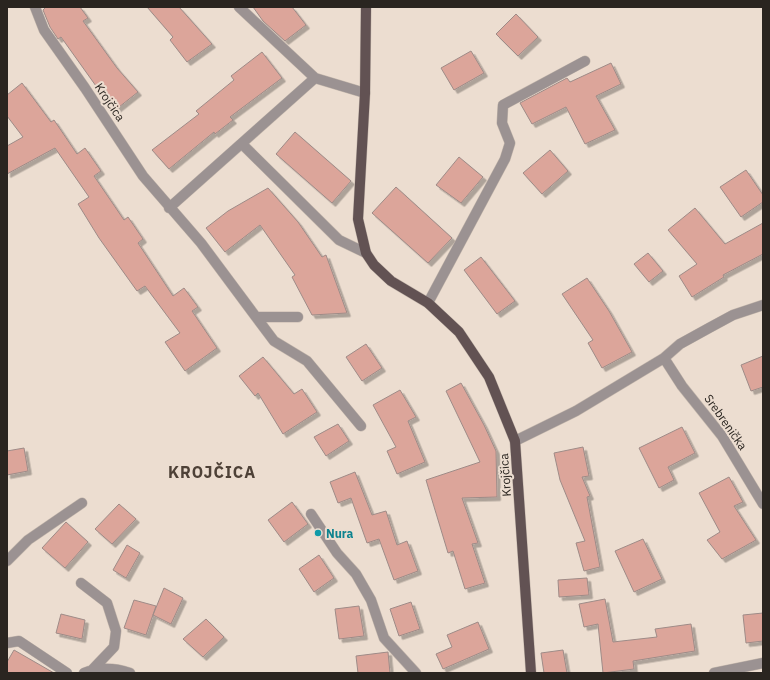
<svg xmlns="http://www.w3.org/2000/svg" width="770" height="680" font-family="'IBM Plex Sans',sans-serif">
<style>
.building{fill:#dca59a;stroke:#9e8b87;filter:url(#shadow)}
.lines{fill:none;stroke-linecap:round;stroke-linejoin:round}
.minor-casing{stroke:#c5b8ad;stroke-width:11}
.major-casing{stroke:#c5b8ad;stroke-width:11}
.minor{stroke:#9b9292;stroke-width:10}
.major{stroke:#625253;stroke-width:10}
.culture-dot{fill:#0f9aa8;stroke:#ecddd0;stroke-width:1.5}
.labels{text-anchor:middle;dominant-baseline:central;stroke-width:4;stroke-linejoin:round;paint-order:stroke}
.street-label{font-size:12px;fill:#2a2520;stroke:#ecddd0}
.culture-label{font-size:12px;font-weight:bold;fill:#0d838f;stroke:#ecddd0;text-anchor:start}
.district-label{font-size:16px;font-weight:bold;letter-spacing:1px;fill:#4e4137;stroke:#ecddd0}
</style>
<defs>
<filter id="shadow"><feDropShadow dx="3.5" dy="3.5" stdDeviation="0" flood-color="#0004"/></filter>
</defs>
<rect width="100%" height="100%" fill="#ecddd0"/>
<path class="building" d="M 46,7 L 80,7 L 88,18 L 83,21 L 117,68 L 138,92 L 114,111 L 100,95 L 101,93 L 61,37 L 58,39 L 50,27 L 43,10 Z
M 147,7 L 179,7 L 212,44 L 187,62 L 170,40 L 173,37 Z
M 253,7 L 292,7 L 306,25 L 285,41 L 263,21 Z
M 516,14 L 538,37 L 518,56 L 496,34 Z
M 471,51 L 484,73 L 454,90 L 441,68 Z
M 262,52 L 282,78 L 230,117 L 233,120 L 215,134 L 214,132 L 169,169 L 152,150 L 199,114 L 196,111 L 234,80 L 231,76 Z
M 611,63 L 621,84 L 596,96 L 615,130 L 585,144 L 566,107 L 532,124 L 520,103 L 567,78 L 570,82 Z
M 22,83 L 51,122 L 54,120 L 77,154 L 85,148 L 101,171 L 94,176 L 124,220 L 128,217 L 143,239 L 138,243 L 173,296 L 184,288 L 198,307 L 192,311 L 217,348 L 185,371 L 165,342 L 180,333 L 145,286 L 137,291 L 99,238 L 78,204 L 89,197 L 55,148 L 7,174 L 7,146 L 23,137 L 7,116 L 7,95 Z
M 295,132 L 351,181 L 332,203 L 276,154 Z
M 550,150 L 568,171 L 542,194 L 523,173 Z
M 459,157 L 483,177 L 461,203 L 436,185 Z
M 746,170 L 763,195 L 763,202 L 741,217 L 720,187 Z
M 396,187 L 452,238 L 428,263 L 372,213 Z
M 268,188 L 298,222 L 322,257 L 326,255 L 347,313 L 312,315 L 292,277 L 295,275 L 260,225 L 225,252 L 206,228 L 228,211 Z
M 695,208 L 725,244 L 763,223 L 763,254 L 723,275 L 724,277 L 692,297 L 679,276 L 697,264 L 668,230 Z
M 648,253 L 663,271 L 649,282 L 634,264 Z
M 481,257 L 515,301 L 497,314 L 464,270 Z
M 587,278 L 609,311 L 632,352 L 602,368 L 588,343 L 593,340 L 562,294 Z
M 366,344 L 382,368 L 362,381 L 346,357 Z
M 763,356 L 763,387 L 751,391 L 741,365 Z
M 263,357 L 294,394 L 302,389 L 317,412 L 283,434 L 258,393 L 255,396 L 239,376 Z
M 461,383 L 484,425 L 496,451 L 497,497 L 462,498 L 478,543 L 472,544 L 485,583 L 465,589 L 453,551 L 448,553 L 426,480 L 480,462 L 446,391 Z
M 400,390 L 416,417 L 408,421 L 425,462 L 397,474 L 387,451 L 396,447 L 373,405 Z
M 338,424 L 349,441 L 326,456 L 314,437 Z
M 682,427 L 695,453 L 668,467 L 674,480 L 659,488 L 639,448 Z
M 583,447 L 589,476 L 582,477 L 590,496 L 587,497 L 600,567 L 584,571 L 576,543 L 585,541 L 560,480 L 554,453 Z
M 24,448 L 28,471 L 7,475 L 7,451 Z
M 355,472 L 372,515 L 386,511 L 397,545 L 407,541 L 418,571 L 394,580 L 379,539 L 367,543 L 351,498 L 338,503 L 330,482 Z
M 729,477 L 743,502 L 734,506 L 756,540 L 722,559 L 707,540 L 720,532 L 699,493 Z
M 292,502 L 308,524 L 284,542 L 268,520 Z
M 119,504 L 136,519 L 112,544 L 95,529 Z
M 66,522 L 88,542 L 65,568 L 42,548 Z
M 643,539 L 662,579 L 634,592 L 615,551 Z
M 127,545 L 140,553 L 126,578 L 113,570 Z
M 319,555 L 334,578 L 314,592 L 299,569 Z
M 587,578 L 589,595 L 559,597 L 558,580 Z
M 164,588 L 183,598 L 171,624 L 153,615 Z
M 605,599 L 613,642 L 657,637 L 655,629 L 691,624 L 695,651 L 633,661 L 634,669 L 603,673 L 598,624 L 584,627 L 579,604 Z
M 134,600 L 156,606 L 146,635 L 124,628 Z
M 411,602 L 420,629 L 399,636 L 390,609 Z
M 359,606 L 364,636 L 339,639 L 335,609 Z
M 763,613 L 763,641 L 746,643 L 743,615 Z
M 61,614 L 85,620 L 82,639 L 56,633 Z
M 206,619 L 224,637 L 203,657 L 183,639 Z
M 478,622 L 489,649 L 443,669 L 436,654 L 452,647 L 447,635 Z
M 14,650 L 54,673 L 7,673 L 7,662 Z
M 563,650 L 567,673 L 544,673 L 541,653 Z
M 388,652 L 390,673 L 358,673 L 356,656 Z"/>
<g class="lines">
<g class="minor-casing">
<path id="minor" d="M 35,7 L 44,30 L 85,88 L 143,176 L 201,243 L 256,317 L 298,317
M 239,7 L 315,78 L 365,93
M 242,144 L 339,240 L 366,253
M 169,208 L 315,78
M 428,303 L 505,159 L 510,143 L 502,123 L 503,105 L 585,61
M 256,317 L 274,341 L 307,361 L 361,426
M 664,358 L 682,386 L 722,436 L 763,504
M 515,441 L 576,411 L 664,358 L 680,344 L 709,328 L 733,315 L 763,305
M 311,514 L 337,553 L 356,574 L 371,600 L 384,638 L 416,673
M 7,561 L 28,540 L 82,503
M 81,583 L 107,603 L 116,631 L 114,647 L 92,670
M 7,643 L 19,641 L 67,673
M 84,673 C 99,667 115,668 130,673
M 714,673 L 763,663"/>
</g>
<g class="major-casing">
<path id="major" d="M 366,7 L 365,93 L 358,219 L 366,253 L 374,265 L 391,281 L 428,303 L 459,332 L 489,377 L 515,441 L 531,673"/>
</g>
<use href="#minor" class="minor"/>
<use href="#major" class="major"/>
</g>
<circle class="culture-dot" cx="318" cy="533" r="4"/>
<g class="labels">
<g class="street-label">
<text transform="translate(110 102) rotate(56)">Krojčica</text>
<text transform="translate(726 422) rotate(55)">Srebrenička</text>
<text transform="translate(505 475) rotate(-94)">Krojčica</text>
</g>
<g class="culture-label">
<text x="326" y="533">Nura</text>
</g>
<g class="district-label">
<text x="212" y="472">KROJČICA</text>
</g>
</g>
<rect width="770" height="680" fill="none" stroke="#2a2520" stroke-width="16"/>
</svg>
